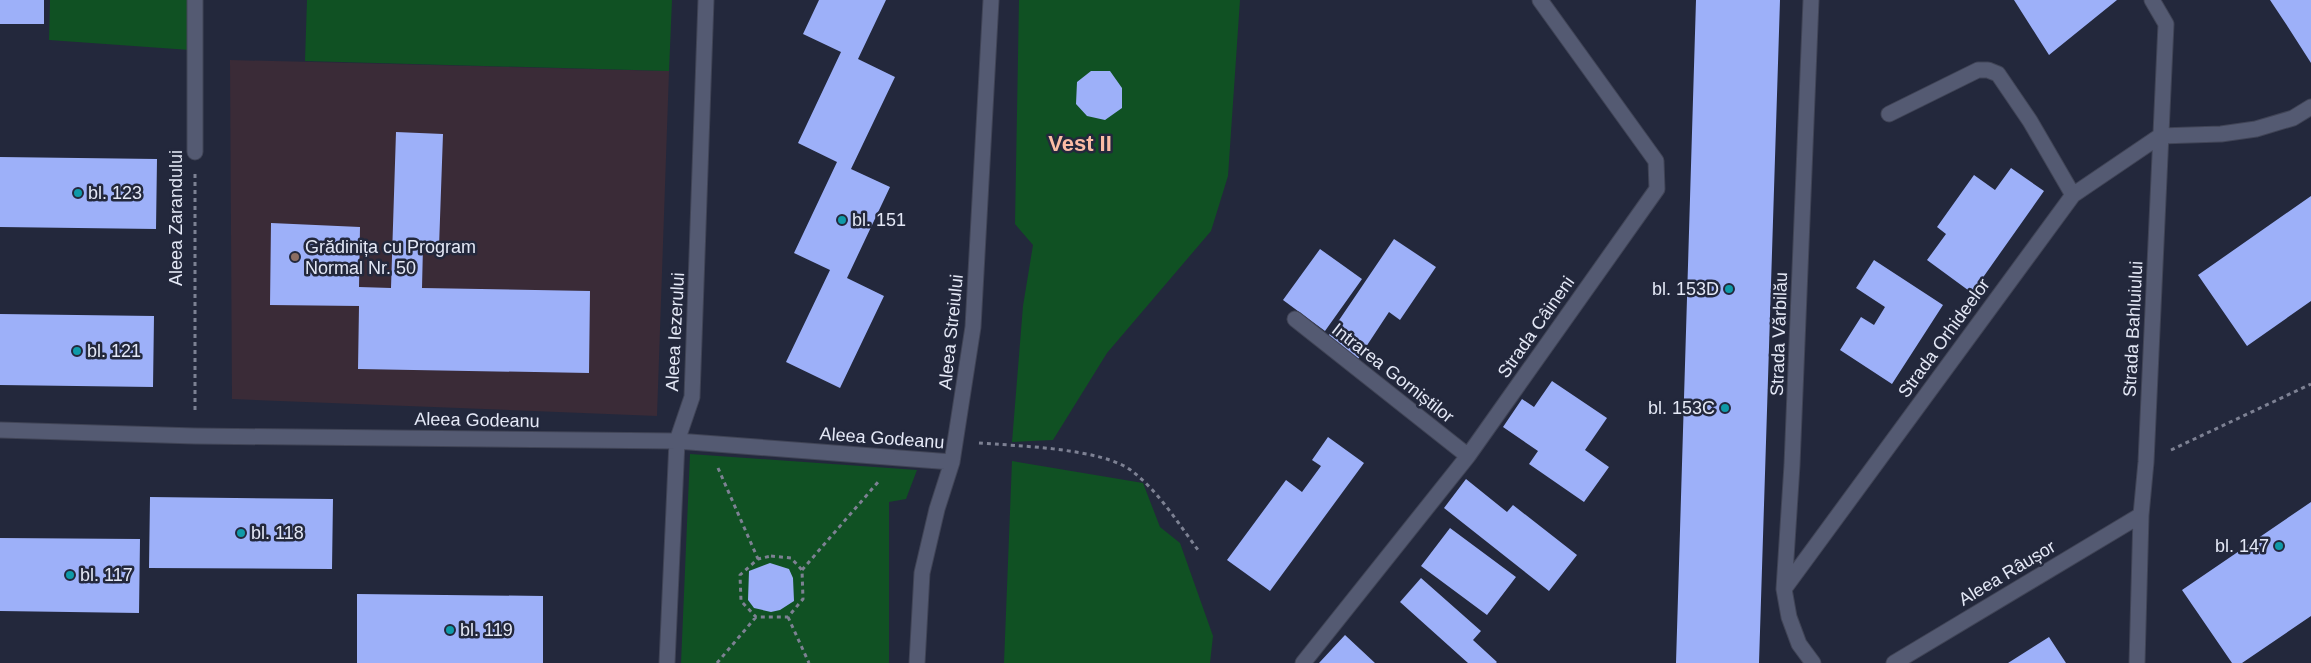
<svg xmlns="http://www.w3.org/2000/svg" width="2311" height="663" font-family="Helvetica,sans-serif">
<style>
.education{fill:#3a2b37}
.green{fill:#105123}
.building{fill:#9db0f9}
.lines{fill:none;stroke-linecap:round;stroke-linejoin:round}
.minor-casing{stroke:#404456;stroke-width:17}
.path{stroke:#7d8193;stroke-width:3;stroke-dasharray:4 4;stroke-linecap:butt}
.minor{stroke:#545a72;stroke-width:15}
.culture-dot{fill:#0f9aa8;stroke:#23283c;stroke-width:2}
.education-dot{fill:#8d6e63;stroke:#23283c;stroke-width:2}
.labels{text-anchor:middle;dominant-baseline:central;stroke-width:5;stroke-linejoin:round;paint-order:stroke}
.poi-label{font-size:18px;fill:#e4e8f6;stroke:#23283c;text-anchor:start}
.street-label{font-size:18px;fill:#e4e8f6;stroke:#23283c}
.district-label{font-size:22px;font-weight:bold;fill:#fcbda5;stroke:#23283c}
</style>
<rect width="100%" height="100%" fill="#23283c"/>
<path class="education" d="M 230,60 L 669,71 L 657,416 L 232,399 Z"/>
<path class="green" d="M 50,0 L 189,0 L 190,50 L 49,40 Z
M 307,0 L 672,0 L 669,71 L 305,61 Z
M 1019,0 L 1240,0 L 1228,176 L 1211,231 L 1107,353 L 1053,440 L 1012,442 L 1023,306 L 1033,245 L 1015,224 Z
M 690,454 L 917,470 L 906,499 L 889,502 L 889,663 L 681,663 Z
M 1012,461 L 1143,483 L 1160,527 L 1180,543 L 1213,636 L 1210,663 L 1004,663 Z"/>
<path class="building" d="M 0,0 L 44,0 L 44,24 L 0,24 Z
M 819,0 L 886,0 L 858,59 L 895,77 L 851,169 L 890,187 L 847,278 L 884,296 L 840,388 L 786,362 L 830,270 L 794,253 L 837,162 L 798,143 L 841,52 L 803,34 Z
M 1696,0 L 1780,0 L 1759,663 L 1676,663 Z
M 2014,0 L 2117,0 L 2049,55 Z
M 2270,0 L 2311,0 L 2311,63 L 2286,24 Z
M 1091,71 L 1110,71 L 1122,88 L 1122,108 L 1105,120 L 1087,116 L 1076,104 L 1077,82 Z
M 396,132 L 443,134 L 439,247 L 423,246 L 422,288 L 590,291 L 589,373 L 358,369 L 359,306 L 270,305 L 271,223 L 360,227 L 359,287 L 391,288 Z
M 0,157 L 157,159 L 156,229 L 0,227 Z
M 2011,168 L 2044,191 L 1972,293 L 1927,260 L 1946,234 L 1937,227 L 1974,175 L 1995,190 Z
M 2311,196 L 2311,301 L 2247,346 L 2198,275 Z
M 1394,239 L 1436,267 L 1400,320 L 1389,312 L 1358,359 L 1327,338 Z
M 1320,249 L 1362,279 L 1325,331 L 1283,300 Z
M 1874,260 L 1943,305 L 1892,384 L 1840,350 L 1861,317 L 1874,325 L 1885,307 L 1856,288 Z
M 0,314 L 154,316 L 153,387 L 0,385 Z
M 1552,381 L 1607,418 L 1585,450 L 1609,467 L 1584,502 L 1529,464 L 1538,451 L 1503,427 L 1522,399 L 1534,407 Z
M 1328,437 L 1364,463 L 1270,591 L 1227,560 L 1286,480 L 1302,492 L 1321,466 L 1312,460 Z
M 1466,479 L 1507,512 L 1513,505 L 1577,555 L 1549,591 L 1444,508 Z
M 150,497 L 333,499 L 332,569 L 149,568 Z
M 2311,502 L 2311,616 L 2242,663 L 2232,663 L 2182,590 Z
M 1450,528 L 1516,577 L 1487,615 L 1421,566 Z
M 0,538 L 140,539 L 139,613 L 0,611 Z
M 770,563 L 789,569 L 793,578 L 794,601 L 780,610 L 771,612 L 754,608 L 748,600 L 749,571 Z
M 1421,578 L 1481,631 L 1473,640 L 1497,662 L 1496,663 L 1468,663 L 1400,602 Z
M 357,594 L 543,596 L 543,663 L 357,663 Z
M 1345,635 L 1375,663 L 1319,663 Z
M 2049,637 L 2066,663 L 2008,663 Z"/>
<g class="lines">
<g class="minor-casing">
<path id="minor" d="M 195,0 L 195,152
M 1811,0 L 1792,465 L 1784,589 L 1789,617 L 1799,644 L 1813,663
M 1889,114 L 1978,70 L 1988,70 L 1998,74 L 2030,121 L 2073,195
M 1295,319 L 1468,456
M 0,430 L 195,436 L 677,441 L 952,462
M 1784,589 L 2073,195 L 2160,136 L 2221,134 L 2256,129 L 2293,118 L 2311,107
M 667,663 L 677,441 L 692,397 L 706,0
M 917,663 L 922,573 L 937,509 L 952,462 L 973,327 L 991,0
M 1303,663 L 1468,456 L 1657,189 L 1656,161 L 1540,0
M 1894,663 L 2141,515
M 2137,663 L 2141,515 L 2146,462 L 2166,24 L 2152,0"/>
</g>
<path class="path" d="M 195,174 L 195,413
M 979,443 C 1017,446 1102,448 1132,471 C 1159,492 1178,523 1198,550
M 2171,450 L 2311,384
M 718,468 L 758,559
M 771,556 L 791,558 L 802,570 L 803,599 L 788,617 L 756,617 L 741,601 L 740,575 L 758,559 Z
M 802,570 L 879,481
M 788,617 L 809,663
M 717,663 L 756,617"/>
<use href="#minor" class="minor"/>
</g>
<g class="culture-dot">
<circle cx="78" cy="193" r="5"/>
<circle cx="842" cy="220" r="5"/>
<circle cx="1729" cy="289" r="5"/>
<circle cx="77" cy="351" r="5"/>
<circle cx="1725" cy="408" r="5"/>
<circle cx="241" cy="533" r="5"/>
<circle cx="2279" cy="546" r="5"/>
<circle cx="70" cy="575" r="5"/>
<circle cx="450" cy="630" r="5"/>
</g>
<circle class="education-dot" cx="295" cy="257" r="5"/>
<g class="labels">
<g class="poi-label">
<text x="88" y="193">bl. 123</text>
<text x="852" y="220">bl. 151</text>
<text x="305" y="247">Grădinița cu Program<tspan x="305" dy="21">Normal Nr. 50</tspan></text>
<text x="1719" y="289" text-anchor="end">bl. 153D</text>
<text x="87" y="351">bl. 121</text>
<text x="1715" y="408" text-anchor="end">bl. 153C</text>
<text x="251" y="533">bl. 118</text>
<text x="2269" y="546" text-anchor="end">bl. 147</text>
<text x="80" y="575">bl. 117</text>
<text x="460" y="630">bl. 119</text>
</g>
<g class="street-label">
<text transform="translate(176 218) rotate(-90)">Aleea Zarandului</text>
<text transform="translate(1536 327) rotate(-55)">Strada Câineni</text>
<text transform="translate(2133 329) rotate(-87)">Strada Bahluiului</text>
<text transform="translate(675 332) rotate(-87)">Aleea Iezerului</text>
<text transform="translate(951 332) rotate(-84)">Aleea Streiului</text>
<text transform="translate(1779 334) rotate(-88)">Strada Vărbilău</text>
<text transform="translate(1944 338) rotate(-54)">Strada Orhideelor</text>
<text transform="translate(1393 373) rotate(38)">Intrarea Gorniștilor</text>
<text transform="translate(477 420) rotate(1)">Aleea Godeanu</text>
<text transform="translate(882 438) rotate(4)">Aleea Godeanu</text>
<text transform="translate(2007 573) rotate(-31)">Aleea Râușor</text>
</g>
<g class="district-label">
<text x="1080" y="143">Vest II</text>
</g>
</g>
</svg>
